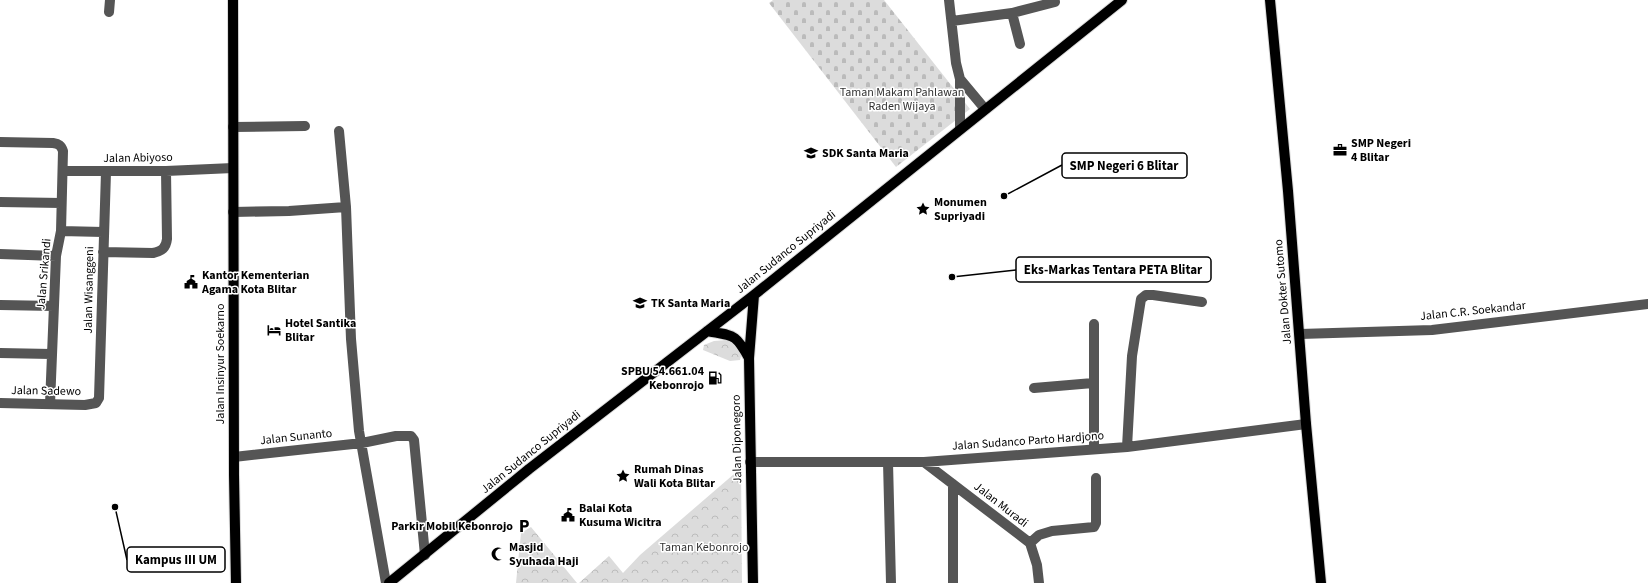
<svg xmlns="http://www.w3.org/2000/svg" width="1648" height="583" font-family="'Source Sans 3',sans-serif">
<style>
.forest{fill:url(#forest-crowns)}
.cemetery{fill:url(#cemetery-stones)}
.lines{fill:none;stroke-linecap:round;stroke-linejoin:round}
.major-casing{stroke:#dbdbdb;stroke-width:12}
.minor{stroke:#555;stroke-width:10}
.major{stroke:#000;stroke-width:10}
.labels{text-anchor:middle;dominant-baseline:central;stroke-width:3;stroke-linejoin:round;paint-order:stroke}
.park-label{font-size:12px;fill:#333;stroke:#fff}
.poi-label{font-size:12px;font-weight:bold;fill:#000;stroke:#fff;text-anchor:start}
.street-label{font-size:12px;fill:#000;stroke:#fff}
.leader{fill:none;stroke:#000;stroke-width:1.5}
.callout-dot{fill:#000;stroke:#fff;stroke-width:1.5}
.callout{fill:#fff;stroke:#000;stroke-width:1.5}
.callout-label{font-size:13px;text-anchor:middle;font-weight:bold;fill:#000}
</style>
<defs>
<pattern id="forest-crowns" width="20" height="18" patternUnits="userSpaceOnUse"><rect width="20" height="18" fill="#dcdcdc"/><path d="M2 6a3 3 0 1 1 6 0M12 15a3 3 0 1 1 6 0" fill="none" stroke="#bbb"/></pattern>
<pattern id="cemetery-stones" width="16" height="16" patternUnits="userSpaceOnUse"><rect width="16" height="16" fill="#dcdcdc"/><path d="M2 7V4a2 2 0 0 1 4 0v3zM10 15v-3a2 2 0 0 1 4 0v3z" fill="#bbb"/></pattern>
</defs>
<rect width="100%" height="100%" fill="#fff"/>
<path class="forest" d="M 727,340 C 738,346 744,346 740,360 L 730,361 L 703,350 L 704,345 L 714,341 Z
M 741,468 L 742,583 L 579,583 L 609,556 L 623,573 L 640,555 Z
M 531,527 L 577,583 L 516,583 L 521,533 Z"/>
<path class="cemetery" d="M 773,0 L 884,0 L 970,109 L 896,167 L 769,3 Z"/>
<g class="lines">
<g class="major-casing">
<path id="major" d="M 233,0 L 234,475 L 236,583
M 1270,0 L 1288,191 L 1306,424 L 1321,583
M 707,331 C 734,336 735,333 749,358
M 389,583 L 529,469 L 754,295 L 1122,0
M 753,583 L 749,358 L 754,295"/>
</g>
<path class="minor" d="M 949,0 L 956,63 L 960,79 L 985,109
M 109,12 L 110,0
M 1012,13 L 1020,44
M 952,21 L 1012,13 L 1055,2
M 960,79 L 960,129
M 233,127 L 305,126
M 339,131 L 346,207 L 351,339 L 359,431 L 386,583
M 0,142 L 53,143 C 59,144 61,145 63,151 L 61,231 L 56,256 L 50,404
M 63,171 L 166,171 L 233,168
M 0,202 L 61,203
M 233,212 L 289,211 L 346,207
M 61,231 L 103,232
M 103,252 L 153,253 C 162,251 166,248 167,239 L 166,171
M 0,254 L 56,256
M 0,305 L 54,306
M 1300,334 L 1432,330 L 1648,304
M 0,353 L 51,354
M 1034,388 L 1093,383
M 0,403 L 85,405 L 96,403 L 99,398 L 106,172
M 1127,447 L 1132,356 L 1141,299 L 1146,295 L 1153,295 L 1202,302
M 1094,449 L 1094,324
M 234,457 L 362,443 L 396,436 L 411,436 L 414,440 L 425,555
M 750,462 L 924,462 L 1127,447 L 1306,424
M 888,462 L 891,583
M 924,462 L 1030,543 L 1037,565 L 1039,583
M 953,484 L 953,583
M 1030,543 L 1039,535 L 1052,531 L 1094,527 L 1096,523 L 1096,478"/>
<use href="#major" class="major"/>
</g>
<defs>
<g id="office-bare" transform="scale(1.08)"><path d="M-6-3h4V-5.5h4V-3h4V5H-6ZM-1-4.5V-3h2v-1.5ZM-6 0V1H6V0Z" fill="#000" stroke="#fff" stroke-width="2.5" paint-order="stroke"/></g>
<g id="school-bare" transform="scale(1.08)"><path d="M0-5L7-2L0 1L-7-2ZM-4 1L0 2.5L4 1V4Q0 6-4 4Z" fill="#000" stroke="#fff" stroke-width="2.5" paint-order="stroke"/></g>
<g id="sight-bare" transform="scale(1.08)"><path d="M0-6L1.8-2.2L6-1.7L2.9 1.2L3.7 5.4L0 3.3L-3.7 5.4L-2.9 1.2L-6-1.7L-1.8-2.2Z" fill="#000" stroke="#fff" stroke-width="2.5" paint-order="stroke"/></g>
<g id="civic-bare" transform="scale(1.08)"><path d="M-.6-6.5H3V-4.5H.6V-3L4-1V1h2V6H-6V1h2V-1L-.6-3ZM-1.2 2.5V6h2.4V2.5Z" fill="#000" stroke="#fff" stroke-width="2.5" paint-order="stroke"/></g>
<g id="hotel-bare" transform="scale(1.08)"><path d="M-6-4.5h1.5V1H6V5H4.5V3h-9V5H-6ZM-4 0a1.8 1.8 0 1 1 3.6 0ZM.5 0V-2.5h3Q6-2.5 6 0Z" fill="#000" stroke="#fff" stroke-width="2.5" paint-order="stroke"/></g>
<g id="fuel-bare" transform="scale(1.08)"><path d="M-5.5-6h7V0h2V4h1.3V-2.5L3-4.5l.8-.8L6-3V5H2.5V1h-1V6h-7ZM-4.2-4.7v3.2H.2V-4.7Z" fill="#000" stroke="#fff" stroke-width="2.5" paint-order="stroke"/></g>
<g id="parking-bare" transform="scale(1.08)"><path d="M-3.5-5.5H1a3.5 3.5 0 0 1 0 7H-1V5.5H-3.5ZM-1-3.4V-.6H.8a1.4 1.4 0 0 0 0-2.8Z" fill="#000" stroke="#fff" stroke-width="2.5" paint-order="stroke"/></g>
<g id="mosque-bare" transform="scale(1.08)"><path d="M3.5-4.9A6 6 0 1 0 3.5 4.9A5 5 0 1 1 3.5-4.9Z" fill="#000" stroke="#fff" stroke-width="2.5" paint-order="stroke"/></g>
</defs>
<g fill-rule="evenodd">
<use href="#office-bare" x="1340" y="150"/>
<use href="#school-bare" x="811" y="153"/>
<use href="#sight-bare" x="923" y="209"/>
<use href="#civic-bare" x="191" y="282"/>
<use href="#school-bare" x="640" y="303"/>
<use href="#hotel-bare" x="274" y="330"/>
<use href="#fuel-bare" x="715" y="378"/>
<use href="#sight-bare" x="623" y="476"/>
<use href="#civic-bare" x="568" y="515"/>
<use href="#parking-bare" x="524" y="526"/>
<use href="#mosque-bare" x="498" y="554"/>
</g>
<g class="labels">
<g class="park-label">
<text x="902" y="92">Taman Makam Pahlawan<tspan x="902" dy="14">Raden Wijaya</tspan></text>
<text x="704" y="547">Taman Kebonrojo</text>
</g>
<g class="poi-label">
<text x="1351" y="143">SMP Negeri<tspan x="1351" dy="14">4 Blitar</tspan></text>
<text x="822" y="153">SDK Santa Maria</text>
<text x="934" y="202">Monumen<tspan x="934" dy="14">Supriyadi</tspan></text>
<text x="202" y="275">Kantor Kementerian<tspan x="202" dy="14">Agama Kota Blitar</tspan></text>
<text x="651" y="303">TK Santa Maria</text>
<text x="285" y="323">Hotel Santika<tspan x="285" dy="14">Blitar</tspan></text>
<text x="704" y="371" text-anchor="end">SPBU 54.661.04<tspan x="704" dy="14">Kebonrojo</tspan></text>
<text x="634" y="469">Rumah Dinas<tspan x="634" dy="14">Wali Kota Blitar</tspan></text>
<text x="579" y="508">Balai Kota<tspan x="579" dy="14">Kusuma Wicitra</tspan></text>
<text x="513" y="526" text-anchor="end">Parkir Mobil Kebonrojo</text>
<text x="509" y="547">Masjid<tspan x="509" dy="14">Syuhada Haji</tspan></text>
</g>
<g class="street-label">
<text transform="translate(138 158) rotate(-1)">Jalan Abiyoso</text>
<text transform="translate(786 252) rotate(-39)">Jalan Sudanco Supriyadi</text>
<text transform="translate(44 274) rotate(-85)">Jalan Srikandi</text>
<text transform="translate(89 290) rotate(-89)">Jalan Wisanggeni</text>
<text transform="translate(1283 292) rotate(-95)">Jalan Dokter Sutomo</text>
<text transform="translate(1473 311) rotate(-6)">Jalan C.R. Soekandar</text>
<text transform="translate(220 364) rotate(-90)">Jalan Insinyur Soekarno</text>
<text transform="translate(46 391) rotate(1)">Jalan Sadewo</text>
<text transform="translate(296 437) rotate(-6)">Jalan Sunanto</text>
<text transform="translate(737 439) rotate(-91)">Jalan Diponegoro</text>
<text transform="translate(1028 441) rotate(-4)">Jalan Sudanco Parto Hardjono</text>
<text transform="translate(531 452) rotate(-39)">Jalan Sudanco Supriyadi</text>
<text transform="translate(1001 505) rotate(38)">Jalan Muradi</text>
</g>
</g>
<path class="leader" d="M1004 196L1062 165M952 277L1016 270M115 507L127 560"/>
<g class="callout-dot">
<circle cx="1004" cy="196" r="4"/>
<circle cx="952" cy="277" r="4"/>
<circle cx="115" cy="507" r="4"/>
</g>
<g class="callout">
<rect x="1062" y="153" width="125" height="25" rx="4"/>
<rect x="1016" y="257" width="195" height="25" rx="4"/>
<rect x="127" y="547" width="98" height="25" rx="4"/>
</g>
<g class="callout-label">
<text x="1124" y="170">SMP Negeri 6 Blitar</text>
<text x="1113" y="274">Eks-Markas Tentara PETA Blitar</text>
<text x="176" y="564">Kampus III UM</text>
</g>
</svg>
